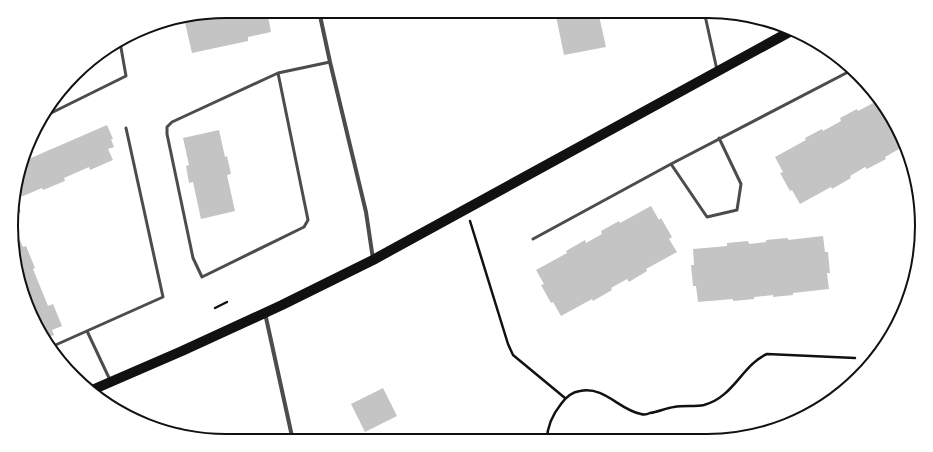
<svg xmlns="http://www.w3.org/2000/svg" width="933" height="452" font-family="Cabin,sans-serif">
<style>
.water{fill:#d9d9d9}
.building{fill:#c4c4c4}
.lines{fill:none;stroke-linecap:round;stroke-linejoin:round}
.path{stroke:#111;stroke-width:2.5}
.service{stroke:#4c4c4c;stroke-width:3}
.minor{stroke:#4c4c4c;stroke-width:4}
.primary{stroke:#111;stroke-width:10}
.rim{fill:none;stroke:#111;stroke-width:2}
</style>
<rect width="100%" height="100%" fill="#fff"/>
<path class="water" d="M 799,416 L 805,416 L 789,425 L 767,431 L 789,419 Z"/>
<path class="building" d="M 226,11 L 267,11 L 271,32 L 248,37 L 248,41 L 192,53 L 184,18 Z
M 555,11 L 598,11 L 606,47 L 564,55 Z
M 877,101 L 906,145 L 885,157 L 886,159 L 867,169 L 865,167 L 850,176 L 851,178 L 832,189 L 831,187 L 800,204 L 792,190 L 790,191 L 780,173 L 783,172 L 775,157 L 806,140 L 805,138 L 822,129 L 823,131 L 841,121 L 840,118 L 857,109 L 858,111 Z
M 107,125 L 113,139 L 111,139 L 114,147 L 108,149 L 113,160 L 90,170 L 89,167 L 64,178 L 65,181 L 43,190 L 42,188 L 16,199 L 21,212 L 14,215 L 15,184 L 24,161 Z
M 219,130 L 225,157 L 227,156 L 231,174 L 227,175 L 235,211 L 201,219 L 193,182 L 189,183 L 186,166 L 189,165 L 183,138 Z
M 651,206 L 659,220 L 661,218 L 672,237 L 669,239 L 677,252 L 646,269 L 647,271 L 629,282 L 627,279 L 611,288 L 612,290 L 593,301 L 592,299 L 561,316 L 553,302 L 551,303 L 541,285 L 544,284 L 536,270 L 567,253 L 566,251 L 585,240 L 586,243 L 602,234 L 601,231 L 619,221 L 620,223 Z
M 14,226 L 23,247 L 26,246 L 35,268 L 33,269 L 48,306 L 53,304 L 62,326 L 52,330 L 54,335 L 45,338 L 33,321 L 13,254 Z
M 823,236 L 825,252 L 828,252 L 830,273 L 827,273 L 829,289 L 793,293 L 793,295 L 773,297 L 773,295 L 754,297 L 754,299 L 733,301 L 733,299 L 698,302 L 696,286 L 693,286 L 691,265 L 694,265 L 693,249 L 727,246 L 727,243 L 748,241 L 749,244 L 766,242 L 766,240 L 788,238 L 788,240 Z
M 383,388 L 397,416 L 365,432 L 351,404 Z
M 181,427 L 182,432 L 167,429 Z"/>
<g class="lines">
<path class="path" d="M 470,221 L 508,344 L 513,355 L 565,398
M 215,308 L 227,302
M 547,440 C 547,427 553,414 561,404 C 566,397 572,392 580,391 C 605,386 619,410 641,414 C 644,415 648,414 650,413 C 658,412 666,408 674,407 C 684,405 695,407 704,405 C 734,397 742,365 767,354 L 855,358"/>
<path class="service" d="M 704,11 L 717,70
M 781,26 L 782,34
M 278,73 L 308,220 L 304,227 L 202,277 L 193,258 L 167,134 L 167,127 L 172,122 L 278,73 L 330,62
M 41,118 L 126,76 L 120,42
M 671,164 L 707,217 L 737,210 L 741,184 L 719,138
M 533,239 L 671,164 L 852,70
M 87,331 L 110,380
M 51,347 L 163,297 L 126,128"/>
<path class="minor" d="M 319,11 L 330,62 L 366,212 L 373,259
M 265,313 L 293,441"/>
<path class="primary" d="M 92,390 L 182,351 L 282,305 L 373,260 L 793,30"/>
</g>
<path d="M0 0H933V452H0ZM226 18H707A208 208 0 0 1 915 226V226A208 208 0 0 1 707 434H226A208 208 0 0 1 18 226V226A208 208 0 0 1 226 18Z" fill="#fff" fill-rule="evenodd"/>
<path class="rim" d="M226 18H707A208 208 0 0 1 915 226V226A208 208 0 0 1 707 434H226A208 208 0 0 1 18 226V226A208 208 0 0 1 226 18Z"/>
</svg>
